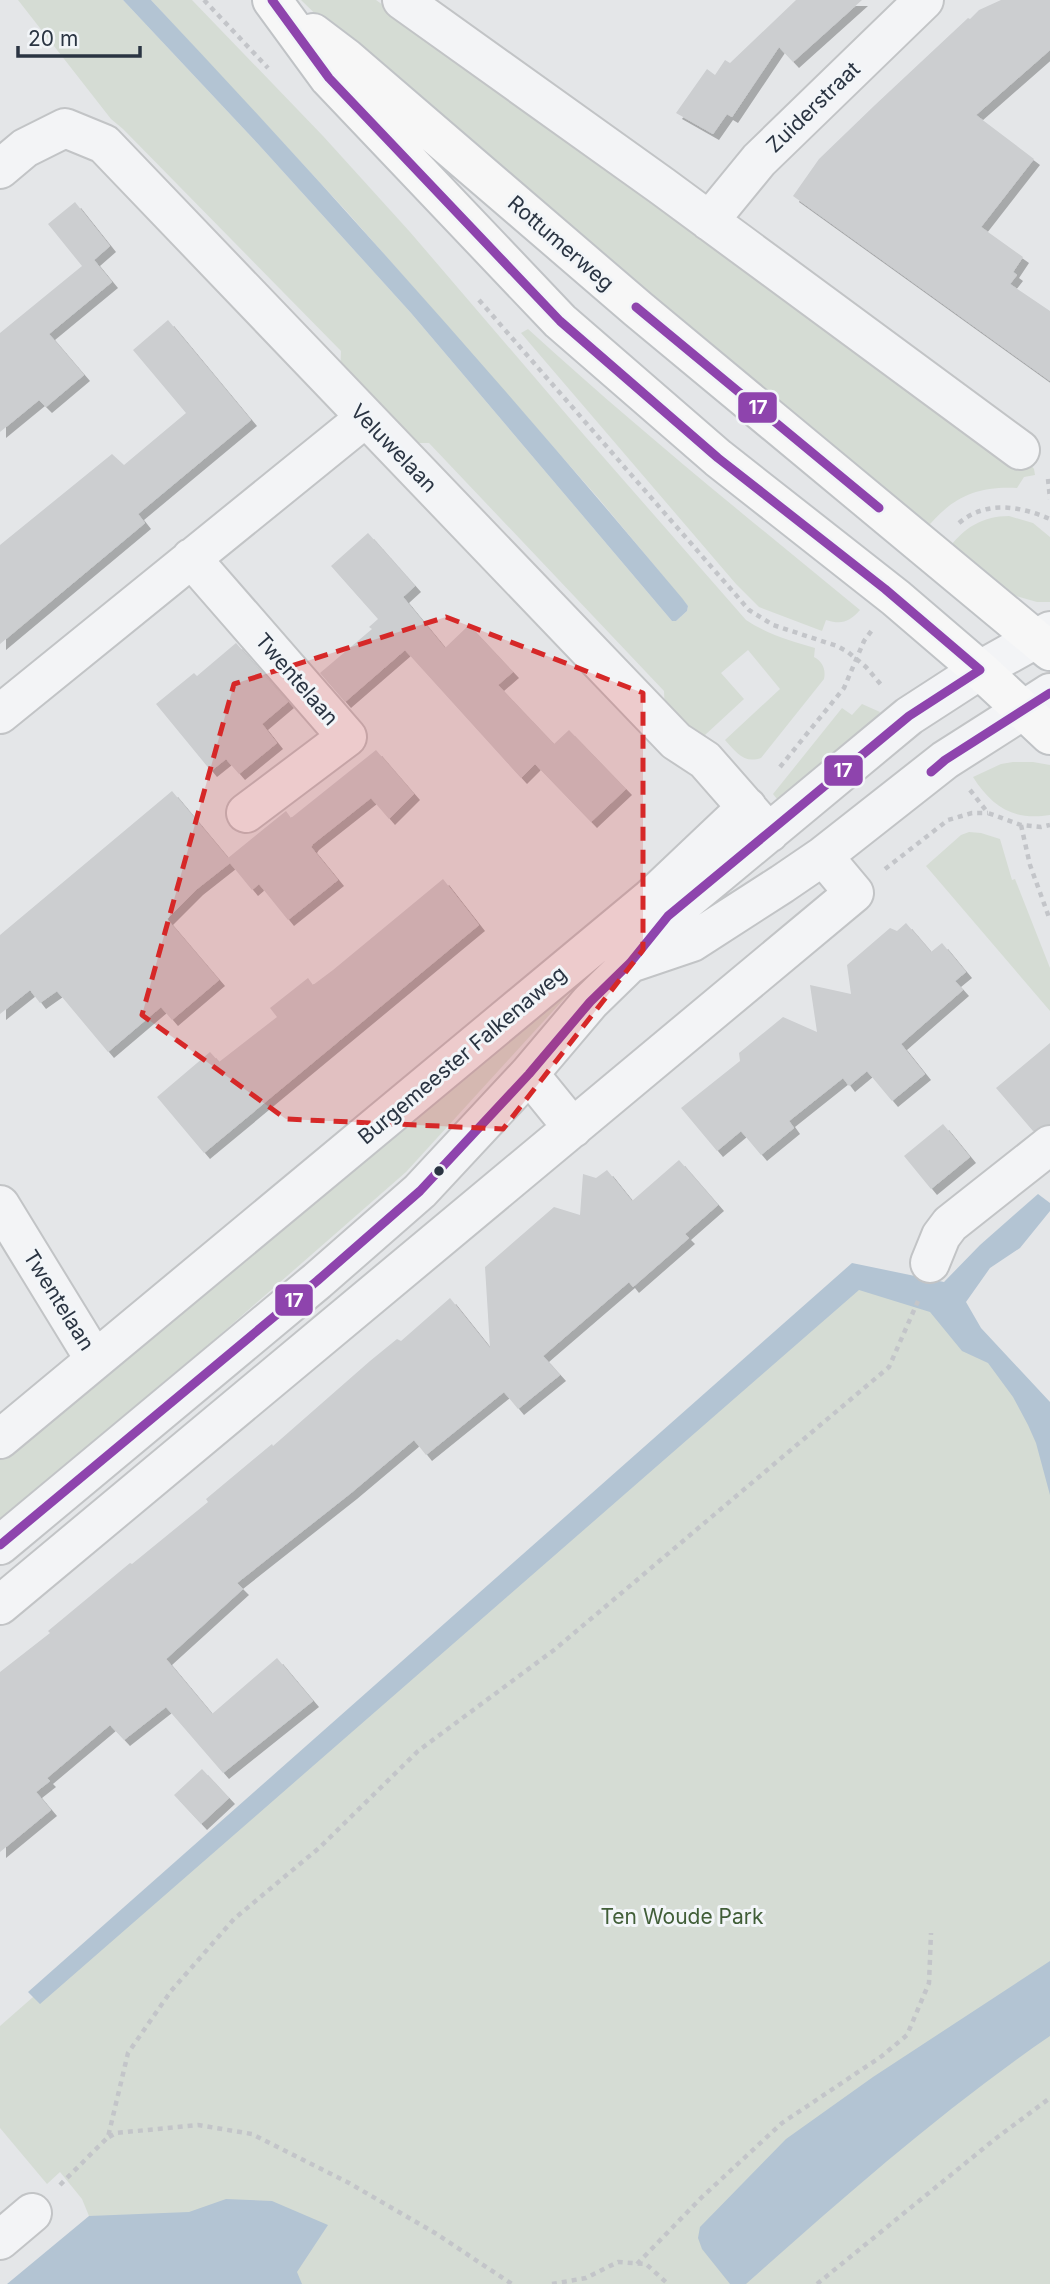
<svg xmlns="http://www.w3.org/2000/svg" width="1050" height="2284" font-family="Inter,sans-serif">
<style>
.green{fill:#d5dcd4}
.water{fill:#b3c4d3}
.building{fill:#ccced0;filter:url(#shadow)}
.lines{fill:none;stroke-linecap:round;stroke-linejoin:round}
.minor-casing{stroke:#c2c4c6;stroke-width:42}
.major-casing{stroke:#c0c3c6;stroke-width:42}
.path{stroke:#c3c5c9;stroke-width:4.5;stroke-dasharray:5 5;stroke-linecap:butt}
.minor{stroke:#f3f4f6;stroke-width:38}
.major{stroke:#f7f7f7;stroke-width:38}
.bus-1-casing{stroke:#f2f5f8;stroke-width:14}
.bus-1{stroke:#8e44ad;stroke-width:9}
.marked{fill:#d62828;fill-opacity:0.2;stroke:#d62828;stroke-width:5;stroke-dasharray:14 9;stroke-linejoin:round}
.bus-dot{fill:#2a3442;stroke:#f2f5f8;stroke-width:2.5}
.labels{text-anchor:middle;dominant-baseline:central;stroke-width:6;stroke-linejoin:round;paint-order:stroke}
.street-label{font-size:21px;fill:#2a3442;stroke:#f2f5f8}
.park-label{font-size:21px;fill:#415e38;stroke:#f2f5f8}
.line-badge{stroke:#f2f5f8;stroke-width:2.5}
.badge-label{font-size:19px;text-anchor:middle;font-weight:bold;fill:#fff}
</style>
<defs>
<filter id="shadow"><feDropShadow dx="6" dy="6" stdDeviation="0" flood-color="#0004"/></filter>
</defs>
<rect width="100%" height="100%" fill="#e4e6e8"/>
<path class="green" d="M 18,0 L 123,0 L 259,145 L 411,313 L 672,621 L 676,621 L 687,611 L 688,606 L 599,499 L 348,213 L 151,0 L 192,0 L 323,136 L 410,232 L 584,435 L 746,620 C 767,634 791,641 815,648 L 814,657 C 823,662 826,670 824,679 L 761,758 C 744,764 736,752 725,740 L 780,689 L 748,650 L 721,673 L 744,699 L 705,735 L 684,734 L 665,714 L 664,691 L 429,443 L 405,443 L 340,375 L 341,351 L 123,129 L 111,119 Z
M 301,0 L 376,0 L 609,168 L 1026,459 L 1034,469 L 1035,475 L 1024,477 L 1017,488 C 975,486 951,498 925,530 L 342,40 Z
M 528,329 C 635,427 748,518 860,610 C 849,622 842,625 826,620 L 822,631 L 759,607 L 736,584 L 521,333 Z
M 1009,516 L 1033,523 L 1050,537 L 1050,602 L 1037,602 L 1009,594 L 948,549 C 964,528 982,516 1009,516 Z
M 862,704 L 880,712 L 875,720 L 781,804 L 773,794 L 842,708 L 852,715 Z
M 1013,762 L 1033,762 L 1050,765 L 1050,815 C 1014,821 992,807 973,777 L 1001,764 Z
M 969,832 L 981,833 L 1000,839 L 1012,880 L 1015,879 L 1050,968 L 1050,1011 L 926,866 L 961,835 Z
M 570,984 L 574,988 L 406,1172 L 119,1423 L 0,1522 L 0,1460 L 93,1385 Z
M 851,1280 L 939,1300 L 1030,1398 L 1050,1446 L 1050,2284 L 250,2284 L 96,2216 L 89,2216 L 82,2199 L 60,2172 L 47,2184 L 0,2128 L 0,2026 Z"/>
<path class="water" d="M 123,0 L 151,0 C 334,194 510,393 682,598 L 688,606 L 687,611 L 676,621 L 672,621 L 411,313 L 259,145 Z
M 1038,1194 L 1050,1203 L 1050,1211 L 1020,1248 L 990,1268 L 966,1302 L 981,1328 L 1050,1402 L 1050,1495 L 1036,1443 L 1028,1425 L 1013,1397 L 988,1363 L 962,1351 L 930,1312 L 859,1290 L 40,2004 L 28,1992 L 852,1263 L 944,1282 L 980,1245 Z
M 1050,1961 L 1050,2036 C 942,2110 844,2197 746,2284 L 730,2284 L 702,2249 L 698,2238 L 700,2227 L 786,2139 L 873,2077 Z
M 226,2199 L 272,2201 L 328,2225 L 297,2272 L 302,2284 L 7,2284 L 89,2216 L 189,2212 Z"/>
<path class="building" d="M 796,0 L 862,0 L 793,62 L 779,47 L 732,117 L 727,114 L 713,134 L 676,113 L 707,69 L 715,75 L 725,60 L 730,63 Z
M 1001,0 L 1050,0 L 1050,50 L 976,115 L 1034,159 L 981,227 L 1023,257 L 1013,272 L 1017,275 L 1010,284 L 1050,311 L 1050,381 L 793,196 L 819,159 L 875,105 L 968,18 L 970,19 L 979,10 Z
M 75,202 L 110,246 L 94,260 L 112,282 L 49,334 L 84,375 L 46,407 L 39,400 L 0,432 L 0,333 L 82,266 L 48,224 Z
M 168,320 L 251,420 L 138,514 L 145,523 L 0,644 L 0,545 L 112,454 L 124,465 L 186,413 L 133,350 Z
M 368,533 L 415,586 L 403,597 L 445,648 L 469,625 L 513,672 L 498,685 L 554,744 L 569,730 L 626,789 L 591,822 L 535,764 L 521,778 L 405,650 L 345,702 L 320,673 L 372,629 L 369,627 L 378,619 L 331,566 Z
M 236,643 L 288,702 L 262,724 L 277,743 L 239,774 L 226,759 L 211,771 L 156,704 L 194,673 L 197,676 Z
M 376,750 L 414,794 L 389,819 L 371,798 L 313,844 L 311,847 L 338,880 L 288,920 L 259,884 L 252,890 L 230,863 L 197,889 L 167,919 L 219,980 L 172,1020 L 161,1007 L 108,1052 L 57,991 L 40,1003 L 30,990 L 0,1014 L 0,935 L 172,791 L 228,858 L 286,811 L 291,818 Z
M 443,879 L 479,925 L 204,1153 L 157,1097 L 210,1052 L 219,1062 L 277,1017 L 270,1008 L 308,978 L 313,985 L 333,970 Z
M 906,923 L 931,952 L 942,943 L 966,972 L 955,981 L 963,990 L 901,1044 L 925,1074 L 892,1101 L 867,1071 L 849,1086 L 843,1078 L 789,1121 L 794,1128 L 761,1155 L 741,1131 L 717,1151 L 681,1108 L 740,1061 L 739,1053 L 783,1017 L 817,1032 L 810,985 L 851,994 L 847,965 L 890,928 L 897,931 Z
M 1050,1043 L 1050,1124 L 1033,1131 L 996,1088 Z
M 943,1124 L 970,1157 L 931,1189 L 904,1156 Z
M 679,1160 L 718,1205 L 685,1234 L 689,1238 L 633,1287 L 629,1282 L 543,1356 L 560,1375 L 518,1409 L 504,1392 L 426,1455 L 414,1440 L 351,1493 L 237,1583 L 243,1589 L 166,1659 L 212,1714 L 277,1658 L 313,1701 L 223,1773 L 166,1707 L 124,1740 L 110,1725 L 47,1778 L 50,1781 L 36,1792 L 51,1810 L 0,1852 L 0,1672 L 50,1633 L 48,1631 L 130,1563 L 132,1564 L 208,1502 L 206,1499 L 272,1444 L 273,1446 L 370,1361 L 397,1339 L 401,1341 L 450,1298 L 490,1348 L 485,1267 L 554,1207 L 580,1215 L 583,1174 L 596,1178 L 607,1170 L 632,1201 Z
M 202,1769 L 229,1798 L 201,1824 L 174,1795 Z"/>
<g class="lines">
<g class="minor-casing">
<path id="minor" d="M 402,0 L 662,186 L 1020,450
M 0,169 L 25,148 L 65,128 L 104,144 L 676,741 L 705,760 L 769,833
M 709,221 L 759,160 L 924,0
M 191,558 L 347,737 L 246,813
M 0,714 L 365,418
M 630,963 L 692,942 L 782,884 L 823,856 L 945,760 L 1050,693
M 529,1074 L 573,1128
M 0,1205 L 95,1360
M 930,1263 L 941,1236 L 950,1224 L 1050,1145
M 0,1439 L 651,898 L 747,807
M 0,1545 L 317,1281 L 420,1191 L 529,1074 L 590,1002 L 630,963 L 668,916 L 909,716 L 980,670 L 1050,631
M 0,1605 L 854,893 L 823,856
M 0,2240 L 32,2213"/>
</g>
<g class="major-casing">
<path id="major" d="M 272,0 L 329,78 L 560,321 L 718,458 L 896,598 L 980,670 L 1050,735
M 313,33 L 346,58 L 638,309 L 1050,651"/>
</g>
<path class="path" d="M 204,0 L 268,68
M 479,300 L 749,610 L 773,625 L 837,646 L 848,652 L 866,667 L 883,687
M 1048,479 L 1050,499
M 959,523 C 986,500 1020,506 1050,519
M 780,767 L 844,688 L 864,641 L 872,630
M 970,790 L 988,813 L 1021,825 L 1041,827 L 1050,825
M 1021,825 L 1030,865 L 1050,920
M 885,869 L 948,820 L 972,813 L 988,813
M 109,2137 L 116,2133 L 198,2125 L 252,2134 L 349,2183 L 435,2233 L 512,2284
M 60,2185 L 108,2137 L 128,2053 L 171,1991 L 234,1919 L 319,1848 L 418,1751 L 554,1650 L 889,1367 L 918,1301
M 637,2264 L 702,2197 L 782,2123 L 882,2056 L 907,2035 L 929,1983 L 931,1933
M 552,2284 L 586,2278 L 618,2262 L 646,2264 L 668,2284
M 817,2284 L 995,2139 L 1050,2098"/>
<use href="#minor" class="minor"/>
<use href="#major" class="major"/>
<g class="bus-1-casing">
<path id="bus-1" d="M 636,307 L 879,508
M 931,772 L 945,760 L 1050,693
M 0,1545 L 317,1281 L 420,1191 L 529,1074 L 590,1002 L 630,963 L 668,916 L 909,716 L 980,670 L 885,589 L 718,458 L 560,321 L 329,78 L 272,0"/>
</g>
<use href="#bus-1" class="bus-1"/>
</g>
<path class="marked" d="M 446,617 L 643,693 L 643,950 L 503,1129 L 286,1119 L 142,1015 L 234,684 Z"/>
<circle class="bus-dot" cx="439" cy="1171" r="6"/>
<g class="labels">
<g class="street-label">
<text transform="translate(813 107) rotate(-44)">Zuiderstraat</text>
<text transform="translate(561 243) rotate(41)">Rottumerweg</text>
<text transform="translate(394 448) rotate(46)">Veluwelaan</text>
<text transform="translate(297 679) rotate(49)">Twentelaan</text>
<text transform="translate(462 1055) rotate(-40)">Burgemeester Falkenaweg</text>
<text transform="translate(59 1300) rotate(58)">Twentelaan</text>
</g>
<g class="park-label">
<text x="682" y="1916">Ten Woude Park</text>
</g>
</g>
<g class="line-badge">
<rect x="737" y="391" width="41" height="33" rx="7" fill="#8e44ad"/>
<rect x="823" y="754" width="41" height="33" rx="7" fill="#8e44ad"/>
<rect x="274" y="1283" width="40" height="34" rx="7" fill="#8e44ad"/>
</g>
<g class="badge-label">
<text x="758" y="414">17</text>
<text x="843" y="777">17</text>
<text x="294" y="1307">17</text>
</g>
<path d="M18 46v10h122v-10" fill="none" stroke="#2a3442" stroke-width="3.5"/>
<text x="28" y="46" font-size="21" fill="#2a3442" stroke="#f2f5f8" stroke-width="5" paint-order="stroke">20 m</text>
</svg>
